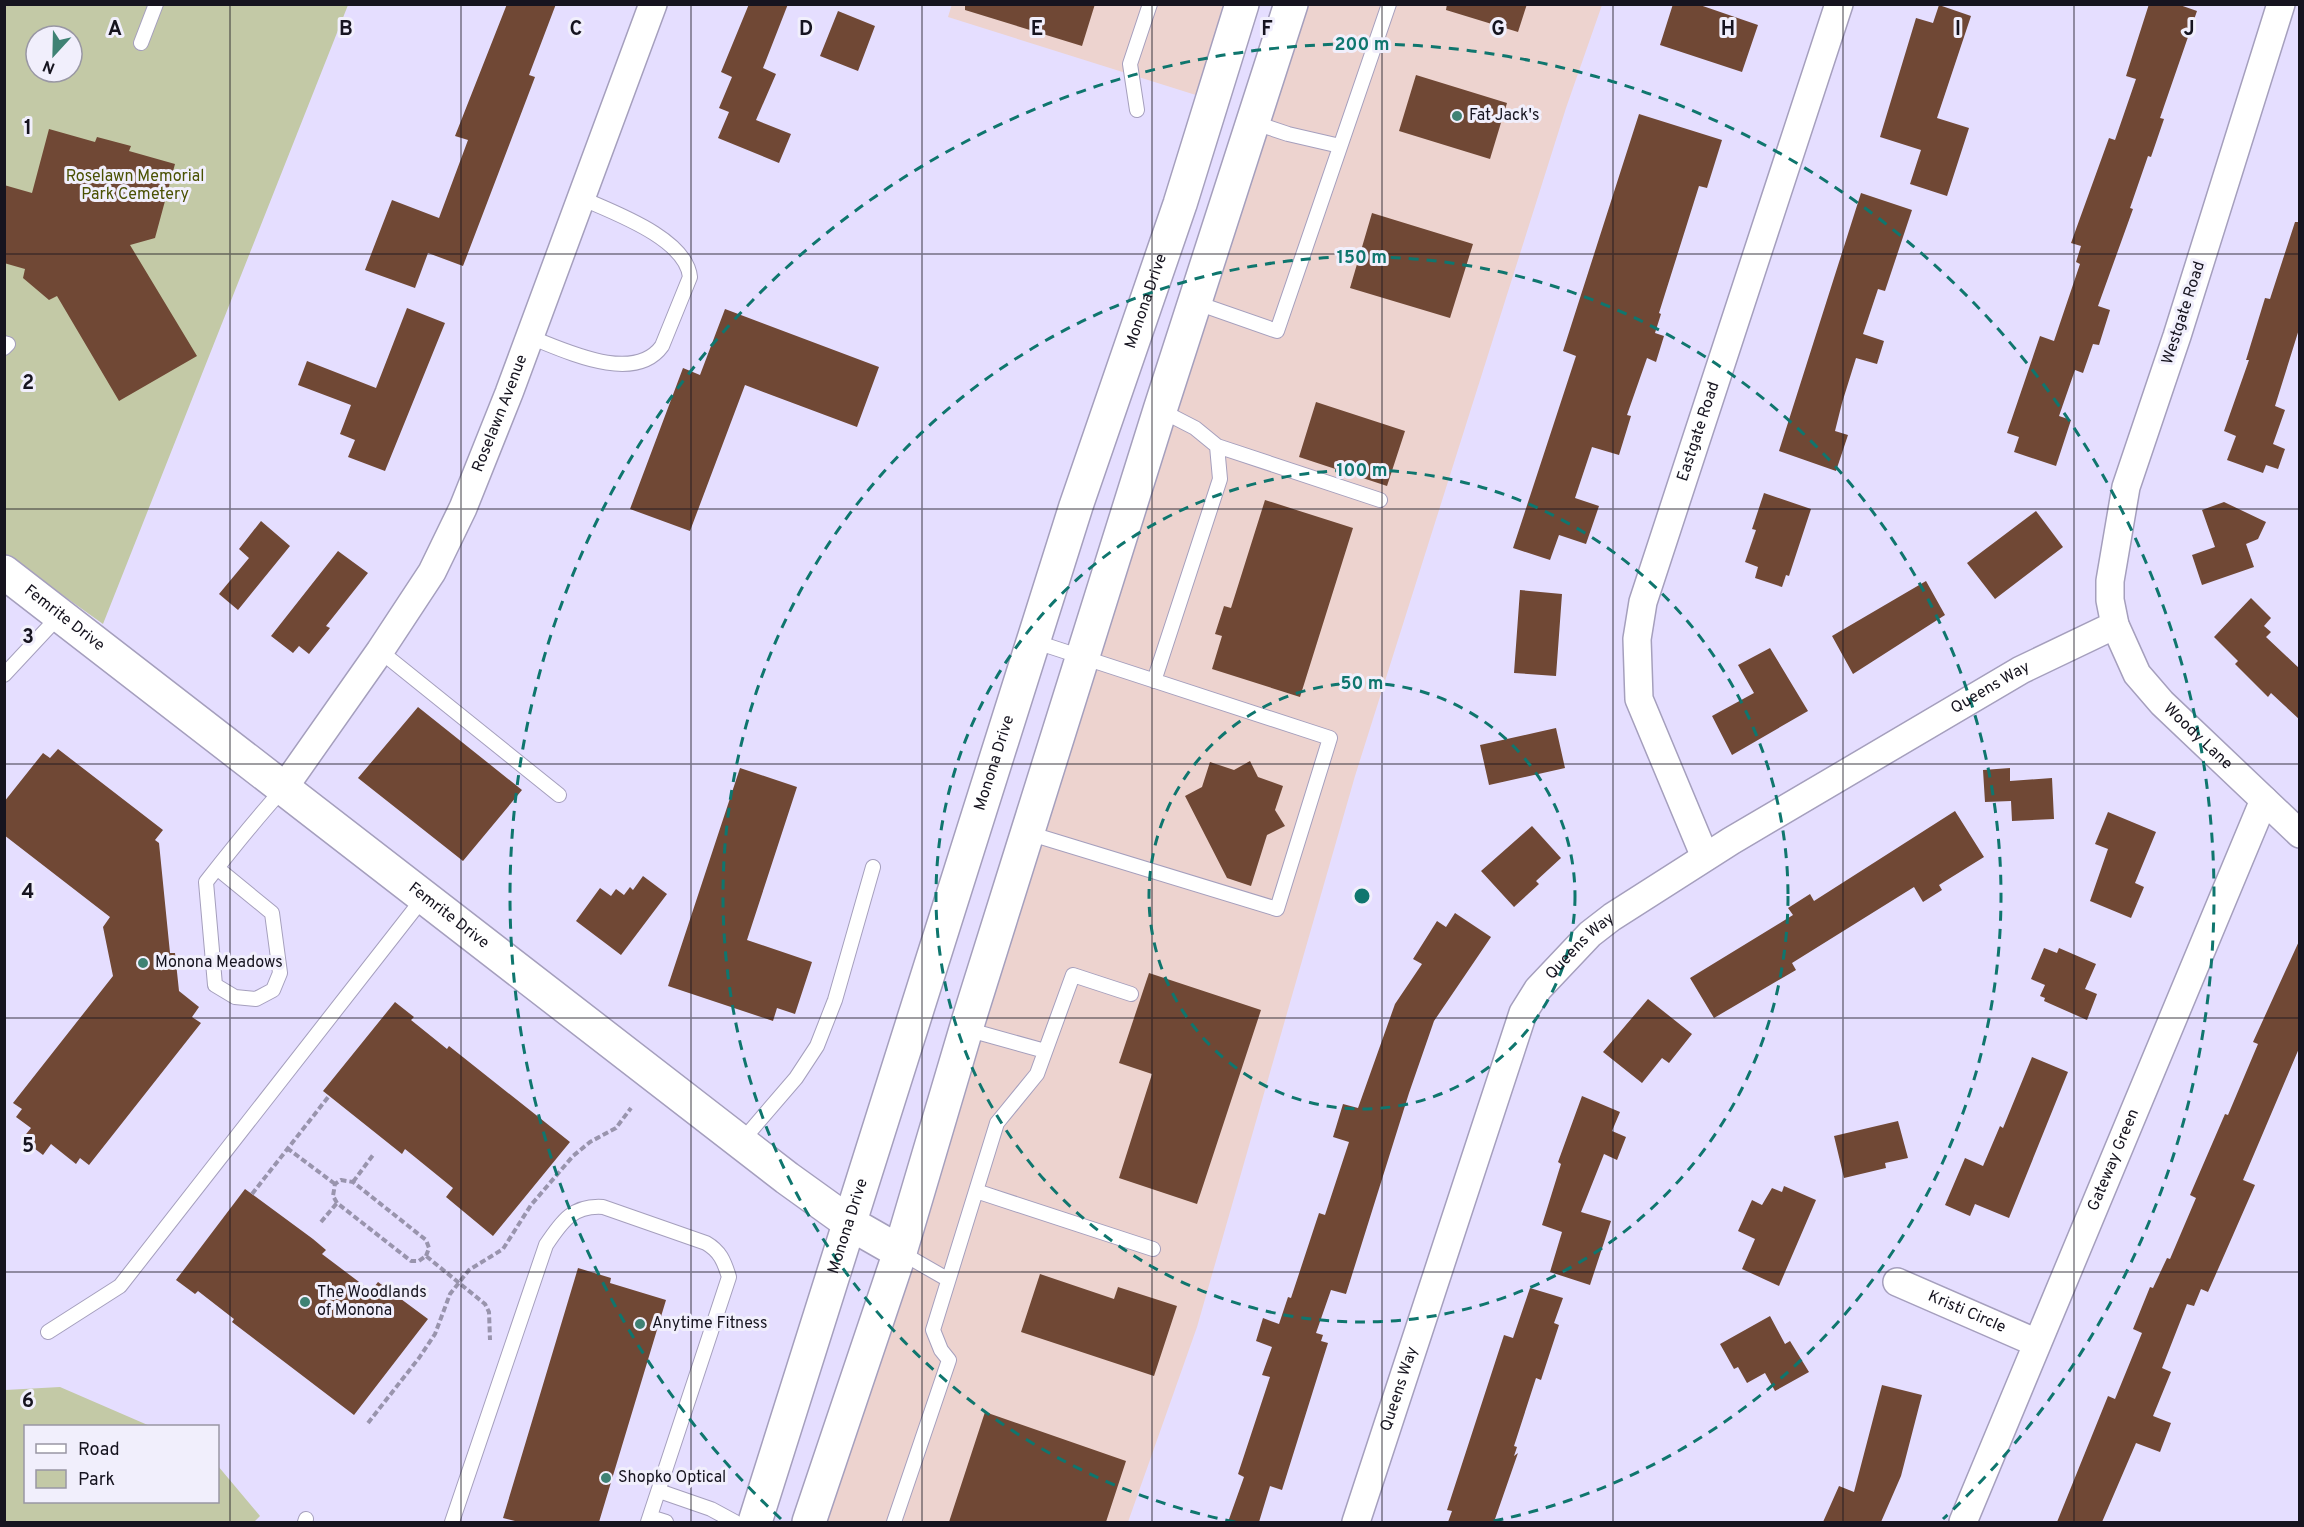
<svg xmlns="http://www.w3.org/2000/svg" width="2304" height="1527" font-family="Overpass,sans-serif">
<style>
.commercial{fill:#edd3cf}
.green{fill:#c3c9a6;fill-rule:evenodd}
.building{fill:#704835}
.lines{fill:none;stroke-linecap:round;stroke-linejoin:round}
.service-casing{stroke:#a59fbd;stroke-width:16}
.minor-casing{stroke:#a59fbd;stroke-width:30}
.tertiary-casing{stroke:#a59fbd;stroke-width:36}
.path{stroke:#9994ad;stroke-width:4;stroke-dasharray:6 3;stroke-linecap:butt}
.service{stroke:#fff;stroke-width:14}
.minor{stroke:#fff;stroke-width:27}
.tertiary{stroke:#fff;stroke-width:33}
.grid{fill:none;stroke:#16141f;stroke-width:1.5;stroke-opacity:0.55}
.ring{fill:none;stroke:#0f766e;stroke-width:3;stroke-dasharray:10 8}
.poi-dot{fill:#3f8274;stroke:#f1effc;stroke-width:2}
.labels{text-anchor:middle;dominant-baseline:central;stroke-width:6;stroke-linejoin:round;paint-order:stroke}
.poi-label{font-size:16px;fill:#16141f;stroke:#f1effc;text-anchor:start}
.park-label{font-size:16px;fill:#4a5102;stroke:#f1effc}
.street-label{font-size:16px;fill:#16141f;stroke:#f1effc}
.grid-label{font-size:20px;text-anchor:middle;font-weight:bold;fill:#16141f;stroke:#f1effc;stroke-width:6;stroke-linejoin:round;paint-order:stroke}
.centre{fill:#0f766e;stroke:#f1effc;stroke-width:3}
.ring-label{font-size:18px;text-anchor:middle;font-weight:bold;fill:#0f766e;stroke:#f1effc;stroke-width:6;stroke-linejoin:round;paint-order:stroke}
</style>
<rect width="100%" height="100%" fill="#e5deff"/>
<path class="commercial" d="M 952,4 L 1242,5 L 1199,96 L 948,17 Z
M 1291,5 L 1602,5 L 1566,108 L 1355,776 L 1197,1327 L 1128,1522 L 809,1522 Z"/>
<path class="green" d="M 5,5 L 348,5 L 103,624 L 5,554 ZM 36,36 L 72,36 L 72,72 L 36,72 Z
M 60,1387 L 150,1426 L 26,1426 L 26,1502 L 218,1502 L 218,1466 L 260,1516 L 254,1522 L 5,1522 L 5,1390 Z"/>
<path class="building" d="M 507,4 L 556,4 L 529,75 L 535,77 L 463,266 L 428,253 L 415,288 L 365,270 L 392,200 L 439,218 L 468,140 L 455,136 Z
M 749,4 L 788,4 L 763,68 L 776,74 L 756,120 L 791,134 L 779,163 L 718,138 L 729,112 L 719,108 L 732,77 L 721,72 Z
M 965,4 L 1095,4 L 1082,46 L 965,10 Z
M 1447,4 L 1527,4 L 1518,32 L 1446,10 Z
M 1673,4 L 1697,4 L 1758,25 L 1742,72 L 1660,45 Z
M 2149,4 L 2177,4 L 2197,11 L 2160,118 L 2164,119 L 2151,157 L 2148,156 L 2130,208 L 2133,209 L 2098,306 L 2110,310 L 2099,345 L 2093,344 L 2083,373 L 2075,370 L 2059,416 L 2071,420 L 2056,466 L 2014,452 L 2019,437 L 2007,433 L 2040,336 L 2054,341 L 2080,264 L 2076,262 L 2081,246 L 2071,243 L 2109,138 L 2115,140 L 2136,79 L 2126,76 Z
M 1939,5 L 1971,16 L 1937,118 L 1969,128 L 1947,196 L 1910,184 L 1921,150 L 1880,137 L 1916,18 L 1933,23 Z
M 838,11 L 875,26 L 858,71 L 820,56 Z
M 1416,75 L 1507,103 L 1490,159 L 1399,131 Z
M 1639,114 L 1722,140 L 1707,188 L 1699,186 L 1659,313 L 1661,314 L 1655,333 L 1664,336 L 1656,362 L 1647,358 L 1627,415 L 1631,416 L 1619,455 L 1592,447 L 1575,498 L 1599,506 L 1586,544 L 1559,535 L 1550,560 L 1513,548 L 1576,356 L 1563,351 Z
M 49,129 L 95,142 L 97,137 L 131,146 L 129,151 L 175,164 L 155,238 L 130,245 L 197,356 L 119,401 L 57,296 L 49,300 L 23,278 L 25,269 L 4,263 L 4,185 L 32,193 Z
M 1861,193 L 1912,210 L 1885,291 L 1878,289 L 1863,334 L 1884,341 L 1877,364 L 1856,358 L 1842,403 L 1835,431 L 1848,435 L 1836,471 L 1779,451 Z
M 1372,213 L 1473,244 L 1450,318 L 1350,288 Z
M 2295,222 L 2300,222 L 2300,326 L 2275,406 L 2285,410 L 2273,444 L 2285,449 L 2278,469 L 2266,465 L 2263,473 L 2227,460 L 2236,436 L 2224,431 L 2249,360 L 2246,360 L 2265,298 L 2270,299 Z
M 407,308 L 445,323 L 385,471 L 348,457 L 355,440 L 340,434 L 351,405 L 298,385 L 307,361 L 376,388 Z
M 725,309 L 879,367 L 857,427 L 745,385 L 690,531 L 630,509 L 683,368 L 700,375 Z
M 1316,402 L 1405,431 L 1387,486 L 1299,457 Z
M 1764,493 L 1811,509 L 1789,576 L 1786,575 L 1782,587 L 1755,578 L 1758,567 L 1745,562 L 1756,530 L 1752,529 Z
M 1265,500 L 1353,528 L 1300,697 L 1212,669 L 1222,636 L 1215,634 L 1224,606 L 1231,608 Z
M 2224,502 L 2266,522 L 2258,539 L 2246,544 L 2254,567 L 2202,585 L 2192,555 L 2215,547 L 2202,510 Z
M 2036,511 L 2063,547 L 1995,599 L 1967,563 Z
M 261,521 L 290,546 L 238,610 L 219,594 L 249,558 L 239,549 Z
M 338,551 L 368,573 L 326,626 L 330,628 L 309,654 L 299,646 L 293,653 L 271,636 Z
M 1926,581 L 1945,615 L 1853,674 L 1832,636 Z
M 1520,590 L 1562,594 L 1556,676 L 1514,673 Z
M 2251,598 L 2271,618 L 2264,626 L 2271,632 L 2266,637 L 2300,669 L 2300,720 L 2271,693 L 2268,697 L 2235,664 L 2238,661 L 2214,637 Z
M 1770,648 L 1808,711 L 1732,755 L 1712,716 L 1754,693 L 1738,665 Z
M 418,707 L 522,790 L 463,861 L 358,778 Z
M 1556,728 L 1565,768 L 1489,785 L 1480,745 Z
M 58,749 L 163,830 L 155,840 L 159,843 L 170,953 L 175,953 L 179,991 L 199,1007 L 192,1017 L 201,1023 L 89,1165 L 80,1158 L 76,1164 L 51,1144 L 43,1155 L 22,1139 L 31,1128 L 16,1117 L 22,1109 L 13,1103 L 113,976 L 103,927 L 110,917 L 4,835 L 4,802 L 43,753 L 50,758 Z
M 1250,761 L 1258,777 L 1283,786 L 1275,810 L 1285,826 L 1267,835 L 1251,886 L 1227,878 L 1185,796 L 1202,787 L 1210,762 L 1234,770 Z
M 740,768 L 797,787 L 747,940 L 812,962 L 795,1014 L 777,1008 L 773,1021 L 668,986 Z
M 2010,768 L 2010,781 L 2052,778 L 2054,819 L 2012,821 L 2011,801 L 1985,802 L 1983,770 Z
M 1955,811 L 1984,857 L 1939,885 L 1942,890 L 1923,902 L 1914,887 L 1792,963 L 1796,970 L 1714,1018 L 1690,978 L 1793,915 L 1788,908 L 1810,894 L 1814,901 Z
M 2108,812 L 2156,832 L 2135,883 L 2144,887 L 2131,918 L 2090,901 L 2108,849 L 2095,844 Z
M 1532,826 L 1561,858 L 1536,881 L 1539,884 L 1514,907 L 1481,871 Z
M 643,876 L 667,894 L 621,955 L 576,921 L 600,888 L 611,896 L 616,889 L 624,895 L 630,887 L 633,890 Z
M 1455,913 L 1491,937 L 1434,1021 L 1409,1093 L 1346,1294 L 1331,1290 L 1316,1333 L 1323,1335 L 1321,1341 L 1328,1343 L 1282,1490 L 1270,1486 L 1259,1522 L 1228,1522 L 1244,1477 L 1238,1474 L 1270,1377 L 1262,1375 L 1272,1347 L 1256,1341 L 1263,1318 L 1279,1324 L 1288,1297 L 1291,1298 L 1319,1213 L 1325,1215 L 1349,1142 L 1333,1137 L 1343,1104 L 1358,1108 L 1395,1004 L 1422,964 L 1413,959 L 1437,921 L 1446,927 Z
M 2300,939 L 2300,1046 L 2243,1180 L 2255,1185 L 2208,1292 L 2201,1289 L 2194,1306 L 2187,1304 L 2162,1368 L 2171,1372 L 2153,1416 L 2171,1423 L 2160,1452 L 2136,1443 L 2102,1522 L 2057,1522 L 2108,1396 L 2115,1399 L 2142,1333 L 2133,1329 L 2150,1287 L 2153,1288 L 2167,1258 L 2170,1259 L 2196,1198 L 2190,1195 L 2225,1114 L 2228,1115 L 2258,1044 L 2253,1042 Z
M 2044,948 L 2057,953 L 2059,948 L 2096,964 L 2085,989 L 2097,994 L 2087,1020 L 2044,1001 L 2045,998 L 2040,996 L 2045,985 L 2031,979 Z
M 1149,973 L 1261,1010 L 1197,1204 L 1119,1178 L 1152,1074 L 1119,1063 Z
M 1648,999 L 1692,1034 L 1669,1063 L 1662,1058 L 1642,1083 L 1603,1052 Z
M 395,1002 L 414,1017 L 411,1020 L 447,1049 L 449,1046 L 570,1142 L 493,1236 L 446,1197 L 453,1188 L 405,1149 L 402,1154 L 323,1091 Z
M 2032,1057 L 2068,1072 L 2009,1218 L 1975,1204 L 1970,1216 L 1945,1205 L 1965,1158 L 1983,1166 L 2000,1126 L 2003,1128 Z
M 1582,1096 L 1620,1112 L 1612,1131 L 1626,1137 L 1617,1160 L 1604,1154 L 1581,1212 L 1611,1221 L 1590,1285 L 1550,1272 L 1562,1232 L 1542,1225 L 1561,1164 L 1558,1162 Z
M 1898,1121 L 1908,1158 L 1885,1163 L 1886,1168 L 1844,1178 L 1834,1136 Z
M 1784,1186 L 1816,1200 L 1779,1286 L 1742,1269 L 1755,1239 L 1738,1231 L 1752,1200 L 1762,1205 L 1772,1188 L 1782,1192 Z
M 245,1189 L 313,1239 L 326,1250 L 322,1254 L 371,1291 L 378,1282 L 428,1319 L 354,1415 L 232,1322 L 234,1319 L 198,1291 L 195,1294 L 176,1280 Z
M 578,1268 L 611,1278 L 610,1283 L 666,1300 L 599,1522 L 519,1522 L 503,1518 Z
M 1040,1274 L 1114,1299 L 1118,1287 L 1177,1306 L 1154,1376 L 1021,1332 Z
M 1530,1288 L 1563,1298 L 1554,1323 L 1559,1325 L 1541,1380 L 1536,1378 L 1514,1446 L 1517,1447 L 1514,1456 L 1518,1453 L 1494,1522 L 1448,1522 L 1452,1511 L 1447,1510 L 1504,1335 L 1513,1338 Z
M 1770,1316 L 1785,1344 L 1790,1341 L 1809,1372 L 1775,1391 L 1765,1373 L 1747,1383 L 1738,1367 L 1734,1369 L 1720,1344 Z
M 1882,1385 L 1922,1395 L 1901,1476 L 1881,1522 L 1823,1522 L 1839,1486 L 1854,1492 Z
M 985,1412 L 1126,1461 L 1106,1522 L 949,1522 Z"/>
<g class="lines">
<g class="service-casing">
<path id="service" d="M 141,43 L 156,4
M 1137,110 L 1130,64 L 1150,4
M 1252,122 L 1288,134 L 1340,146
M 1194,302 L 1277,331 L 1389,4
M 530,337 C 564,350 634,385 662,346 L 690,277 C 686,238 612,212 581,198
M 4,343 L 8,344 L 4,348
M 1217,446 L 1380,500
M 380,651 L 559,795
M 4,675 L 60,615
M 1154,681 L 1220,479 L 1217,446 L 1195,428 L 1160,410
M 1028,833 L 1277,909 L 1330,738 L 1033,641
M 217,868 L 272,913 L 280,973 L 273,990 L 256,999 L 235,997 L 215,985 L 206,882 C 231,850 256,819 283,789
M 966,1029 L 1045,1051
M 741,1142 L 796,1078 L 817,1046 L 835,1000 L 873,867
M 976,1191 L 1153,1249
M 900,1252 L 947,1279
M 48,1332 L 120,1286 L 424,897
M 659,1491 L 711,1509 L 735,1522
M 650,1517 L 666,1522
M 305,1522 L 306,1519
M 452,1522 L 546,1245 C 562,1221 573,1205 603,1207 L 706,1243 C 720,1251 724,1261 729,1277 L 648,1522
M 894,1522 L 949,1360 L 941,1350 L 933,1330 L 997,1123 L 1037,1074 L 1073,975 L 1131,994"/>
</g>
<g class="minor-casing">
<g id="minor">
<path id="s1" d="M 2281,4 L 2177,336 L 2126,487 L 2110,581 L 2110,600 L 2115,625 L 2137,674 L 2162,703 L 2300,834"/>
<path id="s2" d="M 283,789 L 380,651 L 432,572 L 463,508 L 509,393 L 653,4"/>
<path id="s3" d="M 1705,857 L 1639,699 L 1637,639 L 1643,602 L 1839,4"/>
<path id="s4" d="M 1897,1282 L 2037,1343"/>
<path id="s5" d="M 1356,1522 L 1523,1013 L 1538,989 L 1590,934 L 1612,917 L 1731,841 L 2021,670 L 2115,625"/>
<path id="s6" d="M 1963,1522 L 2264,800"/>
</g>
</g>
<g class="tertiary-casing">
<g id="tertiary">
<path id="s7" d="M 4,572 L 787,1178 L 851,1224 L 900,1252"/>
<path id="s8" d="M 755,1522 L 1076,506 L 1180,204 L 1242,4"/>
<path d="M 809,1522 L 900,1252 L 969,1019 L 1160,410 L 1291,4"/>
</g>
</g>
<path class="path" d="M 287,1148 L 335,1184
M 353,1182 L 373,1155
M 252,1194 L 329,1096
M 321,1222 L 337,1203
M 426,1256 L 429,1248 L 426,1240 L 353,1182 L 341,1180 L 335,1184 L 333,1196 L 337,1203 L 411,1261 L 419,1261 L 426,1256 L 485,1304 L 489,1312 L 490,1340
M 368,1423 L 419,1358 L 435,1334 L 450,1294 L 469,1270 L 503,1249 L 531,1205 L 573,1156 L 590,1142 L 616,1128 L 631,1108"/>
<use href="#service" class="service"/>
<use href="#minor" class="minor"/>
<use href="#tertiary" class="tertiary"/>
</g>
<path class="grid" d="M 230,4 L 230,1522M 461,4 L 461,1522M 691,4 L 691,1522M 922,4 L 922,1522M 1152,4 L 1152,1522M 1382,4 L 1382,1522M 1613,4 L 1613,1522M 1843,4 L 1843,1522M 2074,4 L 2074,1522M 4,254 L 2300,254M 4,509 L 2300,509M 4,764 L 2300,764M 4,1018 L 2300,1018M 4,1272 L 2300,1272"/>
<g class="ring">
<circle cx="1362" cy="896" r="213"/>
<circle cx="1362" cy="896" r="426"/>
<path d="M1235 1522A639 639 0 1 1 1489 1522"/>
<path d="M781 1519A852 852 0 1 1 1943 1519"/>
</g>
<g class="poi-dot">
<circle cx="1457" cy="116" r="6"/>
<circle cx="143" cy="963" r="6"/>
<circle cx="305" cy="1302" r="6"/>
<circle cx="640" cy="1324" r="6"/>
<circle cx="606" cy="1478" r="6"/>
</g>
<g class="labels">
<g class="poi-label">
<text x="1469" y="116">Fat Jack's</text>
<text x="155" y="963">Monona Meadows</text>
<text x="317" y="1293">The Woodlands<tspan x="317" dy="18">of Monona</tspan></text>
<text x="652" y="1324">Anytime Fitness</text>
<text x="618" y="1478">Shopko Optical</text>
</g>
<g class="park-label">
<text x="135" y="177">Roselawn Memorial<tspan x="135" dy="18">Park Cemetery</tspan></text>
</g>
<g class="street-label">
<text stroke="none"><textPath href="#s8" startOffset="1282">Monona Drive</textPath></text>
<text transform="translate(2184 313) rotate(-72)">Westgate Road</text>
<text stroke="none"><textPath href="#s2" startOffset="436">Roselawn Avenue</textPath></text>
<text stroke="none"><textPath href="#s3" startOffset="448">Eastgate Road</textPath></text>
<text stroke="none"><textPath href="#s7" startOffset="76">Femrite Drive</textPath></text>
<text stroke="none"><textPath href="#s5" startOffset="1110">Queens Way</textPath></text>
<text stroke="none"><textPath href="#s1" startOffset="788">Woody Lane</textPath></text>
<text stroke="none"><textPath href="#s8" startOffset="796">Monona Drive</textPath></text>
<text stroke="none"><textPath href="#s7" startOffset="562">Femrite Drive</textPath></text>
<text stroke="none"><textPath href="#s5" startOffset="624">Queens Way</textPath></text>
<text stroke="none"><textPath href="#s6" startOffset="392">Gateway Green</textPath></text>
<text stroke="none"><textPath href="#s8" startOffset="310">Monona Drive</textPath></text>
<text stroke="none"><textPath href="#s4" startOffset="76">Kristi Circle</textPath></text>
<text stroke="none"><textPath href="#s5" startOffset="140">Queens Way</textPath></text>
</g>
</g>
<g class="grid-label">
<text x="115" y="35">A</text>
<text x="346" y="35">B</text>
<text x="576" y="35">C</text>
<text x="806" y="35">D</text>
<text x="1037" y="35">E</text>
<text x="1267" y="35">F</text>
<text x="1498" y="35">G</text>
<text x="1728" y="35">H</text>
<text x="1958" y="35">I</text>
<text x="2189" y="35">J</text>
<text x="28" y="134">1</text>
<text x="28" y="389">2</text>
<text x="28" y="643">3</text>
<text x="28" y="898">4</text>
<text x="28" y="1152">5</text>
<text x="28" y="1407">6</text>
</g>
<circle cx="1362" cy="896" r="9" class="centre"/>
<g class="ring-label">
<text x="1362" y="50">200 m</text>
<text x="1362" y="263">150 m</text>
<text x="1362" y="476">100 m</text>
<text x="1362" y="689">50 m</text>
</g>
<rect width="2304" height="1527" fill="none" stroke="#16141f" stroke-width="12"/>
<rect x="24" y="1425" width="195" height="78" fill="#f1effc" stroke="#9997a4" stroke-width="1.5"/>
<rect x="36" y="1444" width="30" height="9" fill="#ffffff" stroke="#9997a4" stroke-width="1.5"/>
<text x="78" y="1455" font-size="18" fill="#16141f">Road</text>
<rect x="36" y="1470" width="30" height="18" fill="#c3c9a6" stroke="#9997a4" stroke-width="1.5"/>
<text x="78" y="1485" font-size="18" fill="#16141f">Park</text>
<g transform="translate(54 54) rotate(202)"><circle r="28" fill="#f1effc" stroke="#9997a4" stroke-width="1.5"/>
<path d="M0-4.5L10 22L0 15L-10 22Z" fill="#3f8274"/>
<text y="-9" font-size="16" font-weight="bold" text-anchor="middle" fill="#16141f">N</text>
</g>
</svg>
